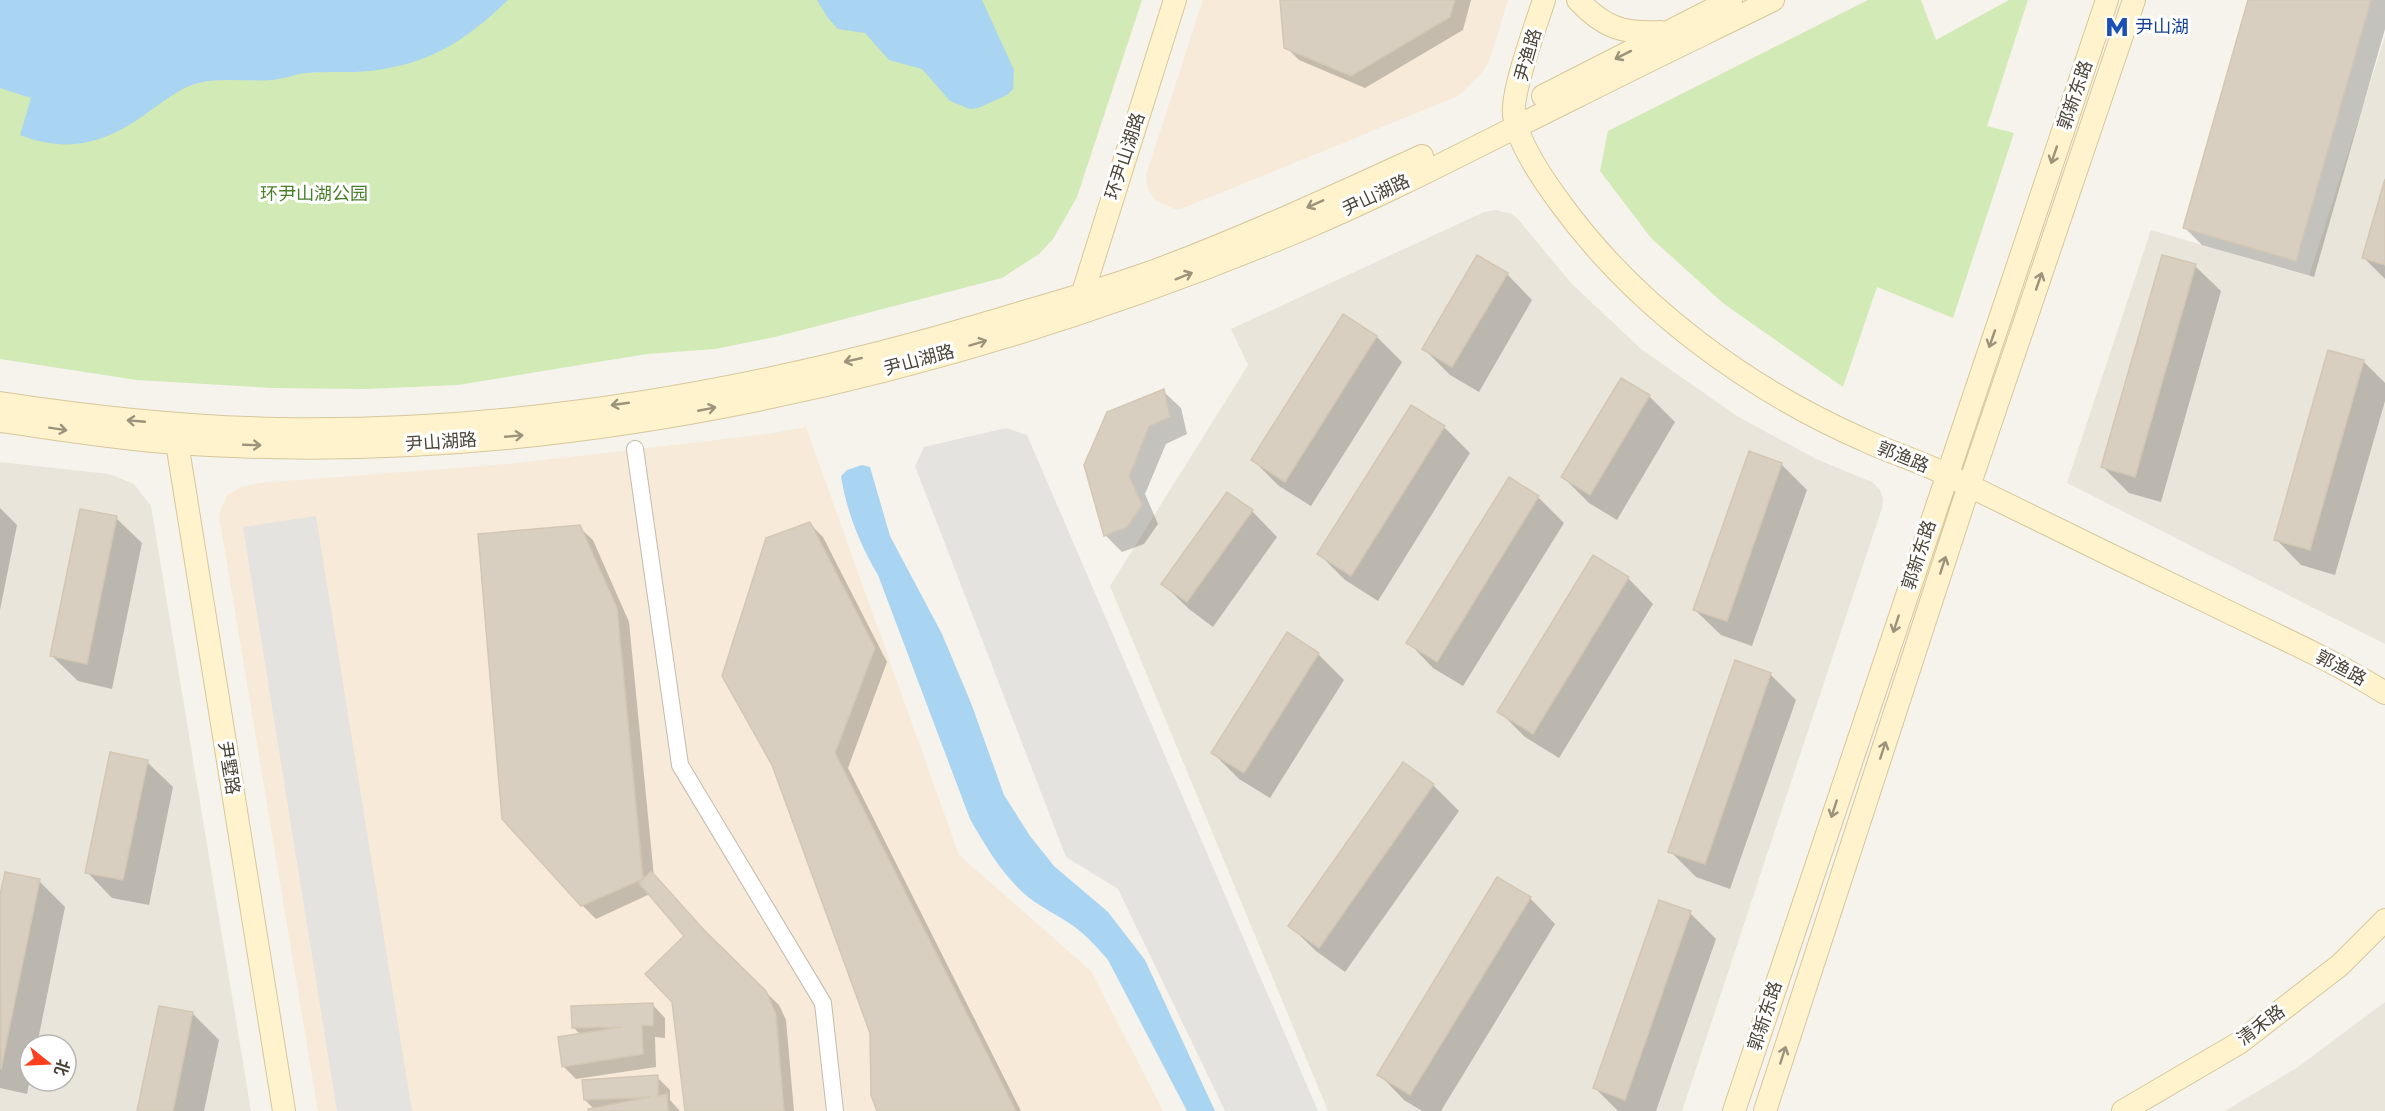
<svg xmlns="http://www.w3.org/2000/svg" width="2385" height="1111" font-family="Karla,'Noto Sans SC',sans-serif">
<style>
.residential{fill:#eae5da;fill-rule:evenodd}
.commercial{fill:#f7ead8}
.green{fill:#d2eab5}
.parking{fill:#e5e3e0}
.water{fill:#a9d4f2}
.shadow{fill:#0003}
.building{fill:#d8cfc1;stroke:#d3c7b4;stroke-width:1.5}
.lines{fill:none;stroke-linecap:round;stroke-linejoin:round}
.street-casing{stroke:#c2bbae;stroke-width:18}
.secondary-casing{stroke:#d6c79b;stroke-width:24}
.street{stroke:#fff;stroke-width:16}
.secondary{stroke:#fff3cd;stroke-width:22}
.oneway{stroke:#9c937c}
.labels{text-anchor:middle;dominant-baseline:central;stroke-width:6;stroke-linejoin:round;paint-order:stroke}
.transit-label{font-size:18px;fill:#164399;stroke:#fff;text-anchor:start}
.street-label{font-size:18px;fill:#4b4439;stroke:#fff}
.park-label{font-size:18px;fill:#4a7f2a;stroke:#fff}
</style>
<rect width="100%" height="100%" fill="#f6f3ec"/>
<path class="residential" d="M 2385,36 L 2385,644 L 2067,483 L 2151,230 L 2309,276 Z
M 1495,210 L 1512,214 L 1518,219 L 1571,283 L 1641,349 L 1737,416 L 1816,459 L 1872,482 L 1880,490 L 1883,499 L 1882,508 L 1682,1111 L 1328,1111 L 1110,586 L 1248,365 L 1231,329 L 1484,212 Z
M 0,462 L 109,474 L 134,484 L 151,506 L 251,1111 L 0,1111 ZM 30,1045 L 66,1045 L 66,1081 L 30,1081 Z
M 2385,1002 L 2385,1111 L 2225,1111 L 2298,1067 Z"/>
<path class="commercial" d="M 1203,0 L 1508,0 L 1489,62 L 1481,74 L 1458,96 L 1181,209 L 1174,209 L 1155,200 L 1148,189 L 1146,175 Z
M 806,427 L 959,855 L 1091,971 L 1163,1111 L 318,1111 L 219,515 L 227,495 L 241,487 L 260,483 L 509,464 L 768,434 Z"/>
<path class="green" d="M 0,0 L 1142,0 L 1077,197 L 1053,239 L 1039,254 L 1002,278 L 775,337 L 715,349 L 647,354 L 458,385 L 367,389 L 271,388 L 137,380 L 0,359 Z
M 1868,0 L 1921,0 L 1936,40 L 2009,0 L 2028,0 L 1987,126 L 2014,133 L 1953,318 L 1877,287 L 1843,387 L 1724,304 L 1651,238 L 1600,171 L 1608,131 Z"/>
<path class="parking" d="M 1006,428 L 1027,435 L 1318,1111 L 1225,1111 L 1118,889 L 1066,857 L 915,466 L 924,447 Z
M 316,516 L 412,1111 L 337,1111 L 243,527 Z"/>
<path class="water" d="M 0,0 L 508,0 C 465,41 430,64 370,71 C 349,73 327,71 306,73 C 294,74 282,80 270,80 C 247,82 221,77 198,83 C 179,88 163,102 147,113 C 106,143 68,154 20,135 L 31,98 L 0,88 Z
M 817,0 L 982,0 L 1014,70 L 1013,89 L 1007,95 L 978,108 L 970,109 L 950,101 L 922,69 L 889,60 L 865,33 L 838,29 L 828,18 Z
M 862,465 L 870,467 L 890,536 L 942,634 L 971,703 L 1004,795 L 1030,836 L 1054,866 L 1108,912 L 1145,960 L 1215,1111 L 1187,1111 L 1108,960 C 1097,947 1086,935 1072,925 C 1058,915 1042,908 1028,897 C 1003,876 986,847 970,819 L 878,575 C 860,545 846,510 841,476 L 847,470 Z"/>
<path class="shadow" d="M 1281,0 L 1471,0 L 1463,30 L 1365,88 L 1299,60 L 1286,47 Z
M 2250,0 L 2385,0 L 2385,29 L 2314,277 L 2202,245 L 2185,228 Z
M 2385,184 L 2385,279 L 2364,258 Z
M 2195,266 L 2221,291 L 2161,502 L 2129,493 L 2103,467 Z
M 1507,274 L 1532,300 L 1479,392 L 1450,375 L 1424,349 Z
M 1377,337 L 1402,362 L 1311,506 L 1279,486 L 1253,460 Z
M 2363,361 L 2385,383 L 2385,401 L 2335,575 L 2301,565 L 2276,539 Z
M 1622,380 L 1649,396 L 1675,422 L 1617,520 L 1589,503 L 1563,477 Z
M 1163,391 L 1181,408 L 1187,434 L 1166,444 L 1145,494 L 1158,524 L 1144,544 L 1122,552 L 1105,535 Z
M 1444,427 L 1470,453 L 1378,601 L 1345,580 L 1319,554 Z
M 1781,464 L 1807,490 L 1752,646 L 1721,635 L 1695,610 Z
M 1538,497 L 1564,523 L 1463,686 L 1433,668 L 1408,642 Z
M 0,508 L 17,525 L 0,610 Z
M 1252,511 L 1277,537 L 1213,627 L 1189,609 L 1163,584 Z
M 116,518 L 142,543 L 112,689 L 78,681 L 52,656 Z
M 810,524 L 823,537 L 887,662 L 848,768 L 1021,1111 L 879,1111 L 872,1033 L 773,764 Z
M 579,527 L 593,540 L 629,622 L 654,877 L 715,943 L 779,1005 L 786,1020 L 794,1111 L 686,1111 L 687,937 L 650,894 L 596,919 L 582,905 Z
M 1628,578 L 1653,604 L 1559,758 L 1525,737 L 1499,711 Z
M 1318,654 L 1344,680 L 1270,798 L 1239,779 L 1213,753 Z
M 1770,674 L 1796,700 L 1730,889 L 1696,877 L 1670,851 Z
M 147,762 L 173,787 L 149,905 L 112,898 L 87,872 Z
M 1404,764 L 1433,785 L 1459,811 L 1345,972 L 1316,951 L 1290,926 Z
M 6,874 L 39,881 L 65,907 L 37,1045 L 30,1045 L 30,1078 L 27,1094 L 0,1088 L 0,903 Z
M 1530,898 L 1555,924 L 1441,1111 L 1422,1111 L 1404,1100 L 1379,1074 Z
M 1690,913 L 1716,939 L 1656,1111 L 1618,1111 L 1595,1088 Z
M 652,1004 L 665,1018 L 665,1038 L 655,1037 L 656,1067 L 576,1079 L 563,1066 L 581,1035 L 573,1027 Z
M 160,1007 L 193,1014 L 219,1040 L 204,1111 L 139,1111 Z
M 657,1077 L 670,1090 L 670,1100 L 680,1111 L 589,1111 L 594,1109 L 585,1100 Z"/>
<path class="building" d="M 1280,0 L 1455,0 L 1450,17 L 1351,76 L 1284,48 Z
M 2248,0 L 2371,0 L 2296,261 L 2183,228 Z
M 2385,179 L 2385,265 L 2362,258 Z
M 1477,255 L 1508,273 L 1452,367 L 1422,349 Z
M 2162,255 L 2196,264 L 2135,477 L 2101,467 Z
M 1343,314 L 1377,336 L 1285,482 L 1251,460 Z
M 2328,350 L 2364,360 L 2310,550 L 2274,540 Z
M 1621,378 L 1650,395 L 1590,495 L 1561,477 Z
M 1164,389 L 1170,417 L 1149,426 L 1129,476 L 1142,505 L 1127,527 L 1104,536 L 1084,465 L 1107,412 Z
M 1411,405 L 1445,426 L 1351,576 L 1317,554 Z
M 1749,451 L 1782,463 L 1727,621 L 1693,610 Z
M 1509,477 L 1539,496 L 1437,662 L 1406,643 Z
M 1227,492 L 1253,510 L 1187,602 L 1161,584 Z
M 80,509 L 117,516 L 87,664 L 50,656 Z
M 810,522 L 875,648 L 835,753 L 1016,1111 L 877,1111 L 871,1095 L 870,1033 L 772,765 L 722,676 L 766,538 Z
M 580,525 L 617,608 L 643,879 L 581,906 L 502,819 L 478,534 Z
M 1593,555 L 1629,577 L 1533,734 L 1497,712 Z
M 1287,632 L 1319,653 L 1244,773 L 1211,753 Z
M 1735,660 L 1771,673 L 1705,864 L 1668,852 Z
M 110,752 L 148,760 L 123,880 L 85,873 Z
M 1403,762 L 1434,784 L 1319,948 L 1288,926 Z
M 651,871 L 704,930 L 766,991 L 776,1015 L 784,1111 L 685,1111 L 672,1002 L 645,974 L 684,936 L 639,883 Z
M 5,872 L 40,879 L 1,1069 L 0,895 Z
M 1497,877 L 1531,897 L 1410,1095 L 1377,1075 Z
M 1659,900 L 1691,911 L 1625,1100 L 1593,1088 Z
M 653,1003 L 653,1026 L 642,1025 L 643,1054 L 562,1067 L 558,1037 L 622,1027 L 572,1028 L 571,1006 Z
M 159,1006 L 193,1012 L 173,1111 L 137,1111 Z
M 658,1075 L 658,1096 L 667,1094 L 668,1111 L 588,1111 L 588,1109 L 651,1097 L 584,1100 L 582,1080 Z"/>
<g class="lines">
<g class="street-casing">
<path id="street" d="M 635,449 L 680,765 L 823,1003 L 835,1111"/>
</g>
<g class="secondary-casing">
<path id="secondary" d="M 1544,0 C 1536,25 1511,92 1514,115 C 1518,144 1544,181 1561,204 C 1636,307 1748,389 1864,440 C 1891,453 1920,461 1947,475 C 2034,518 2122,561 2210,603 C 2268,632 2330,658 2385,693
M 1578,0 C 1604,28 1624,34 1661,32
M 1543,96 L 1731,0
M 1079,305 L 1175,0
M 0,403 C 92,417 185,427 278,429 C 521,433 765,390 997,320 C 1053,303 1110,288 1165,267 C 1252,234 1337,195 1422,156
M 0,421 C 58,429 117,439 176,443 C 558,470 953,376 1303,229 C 1395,190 1483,143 1572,99 C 1639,65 1706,33 1773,0
M 178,429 L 177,443 L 183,480 L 284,1111
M 1734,1111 L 2107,0
M 1765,1111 L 1962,507 L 2134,0
M 2123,1111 L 2239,1043 L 2340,965 L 2385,920"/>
</g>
<use href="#street" class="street"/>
<use href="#secondary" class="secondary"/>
</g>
<defs><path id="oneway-shaft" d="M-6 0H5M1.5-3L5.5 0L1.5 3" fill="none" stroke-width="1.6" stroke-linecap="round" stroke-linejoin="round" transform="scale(1.5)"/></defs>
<g class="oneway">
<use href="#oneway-shaft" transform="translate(1623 55) rotate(153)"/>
<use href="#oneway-shaft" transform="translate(2054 155) rotate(109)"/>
<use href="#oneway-shaft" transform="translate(1315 204) rotate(156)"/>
<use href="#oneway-shaft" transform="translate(1184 276) rotate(-22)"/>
<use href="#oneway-shaft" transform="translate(2039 281) rotate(-71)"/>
<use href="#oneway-shaft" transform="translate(1992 339) rotate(109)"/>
<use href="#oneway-shaft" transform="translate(978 343) rotate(-17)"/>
<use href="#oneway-shaft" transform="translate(853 360) rotate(167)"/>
<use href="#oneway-shaft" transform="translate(620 404) rotate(172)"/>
<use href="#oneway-shaft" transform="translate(707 409) rotate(-11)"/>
<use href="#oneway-shaft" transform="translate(136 421) rotate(-175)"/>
<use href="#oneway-shaft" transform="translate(58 429) rotate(9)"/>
<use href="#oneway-shaft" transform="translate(514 436) rotate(-5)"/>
<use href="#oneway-shaft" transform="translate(252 445) rotate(2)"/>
<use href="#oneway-shaft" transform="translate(1943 565) rotate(-72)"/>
<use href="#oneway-shaft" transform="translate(1896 624) rotate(108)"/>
<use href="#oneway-shaft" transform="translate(1883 750) rotate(-72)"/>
<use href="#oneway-shaft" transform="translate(1834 809) rotate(108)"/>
<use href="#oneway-shaft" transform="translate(1783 1055) rotate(-72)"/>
</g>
<defs>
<g id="metro-bare" transform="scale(1.8)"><path d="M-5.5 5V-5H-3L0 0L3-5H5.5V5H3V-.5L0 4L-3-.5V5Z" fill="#1a4fb4" stroke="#fff" stroke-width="2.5" paint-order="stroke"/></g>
</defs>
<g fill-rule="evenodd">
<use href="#metro-bare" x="2117" y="27"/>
</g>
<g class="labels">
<g class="transit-label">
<text x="2135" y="27">尹山湖</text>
</g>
<g class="street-label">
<text transform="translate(1528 55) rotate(-74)">尹渔路</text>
<text transform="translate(2075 95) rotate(-71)">郭新东路</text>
<text transform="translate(1125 156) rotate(-72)">环尹山湖路</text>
<text transform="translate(1376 195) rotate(-25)">尹山湖路</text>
<text transform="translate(919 360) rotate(-15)">尹山湖路</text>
<text transform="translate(441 442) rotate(-4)">尹山湖路</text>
<text transform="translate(1903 457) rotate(22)">郭渔路</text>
<text transform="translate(1919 555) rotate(-72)">郭新东路</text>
<text transform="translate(2341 668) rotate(28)">郭渔路</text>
<text transform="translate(229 768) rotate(81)">尹墅路</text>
<text transform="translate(1765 1016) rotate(-72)">郭新东路</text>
<text transform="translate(2261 1025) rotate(-37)">清禾路</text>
</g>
<g class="park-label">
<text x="314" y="194">环尹山湖公园</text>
</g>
</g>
<g transform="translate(48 1063) rotate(108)"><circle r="28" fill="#ffffff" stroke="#b7b4b0" stroke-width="1.5"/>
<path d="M0-4.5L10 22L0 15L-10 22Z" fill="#fc3f1d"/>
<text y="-9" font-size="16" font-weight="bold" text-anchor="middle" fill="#4b4439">北</text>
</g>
</svg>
